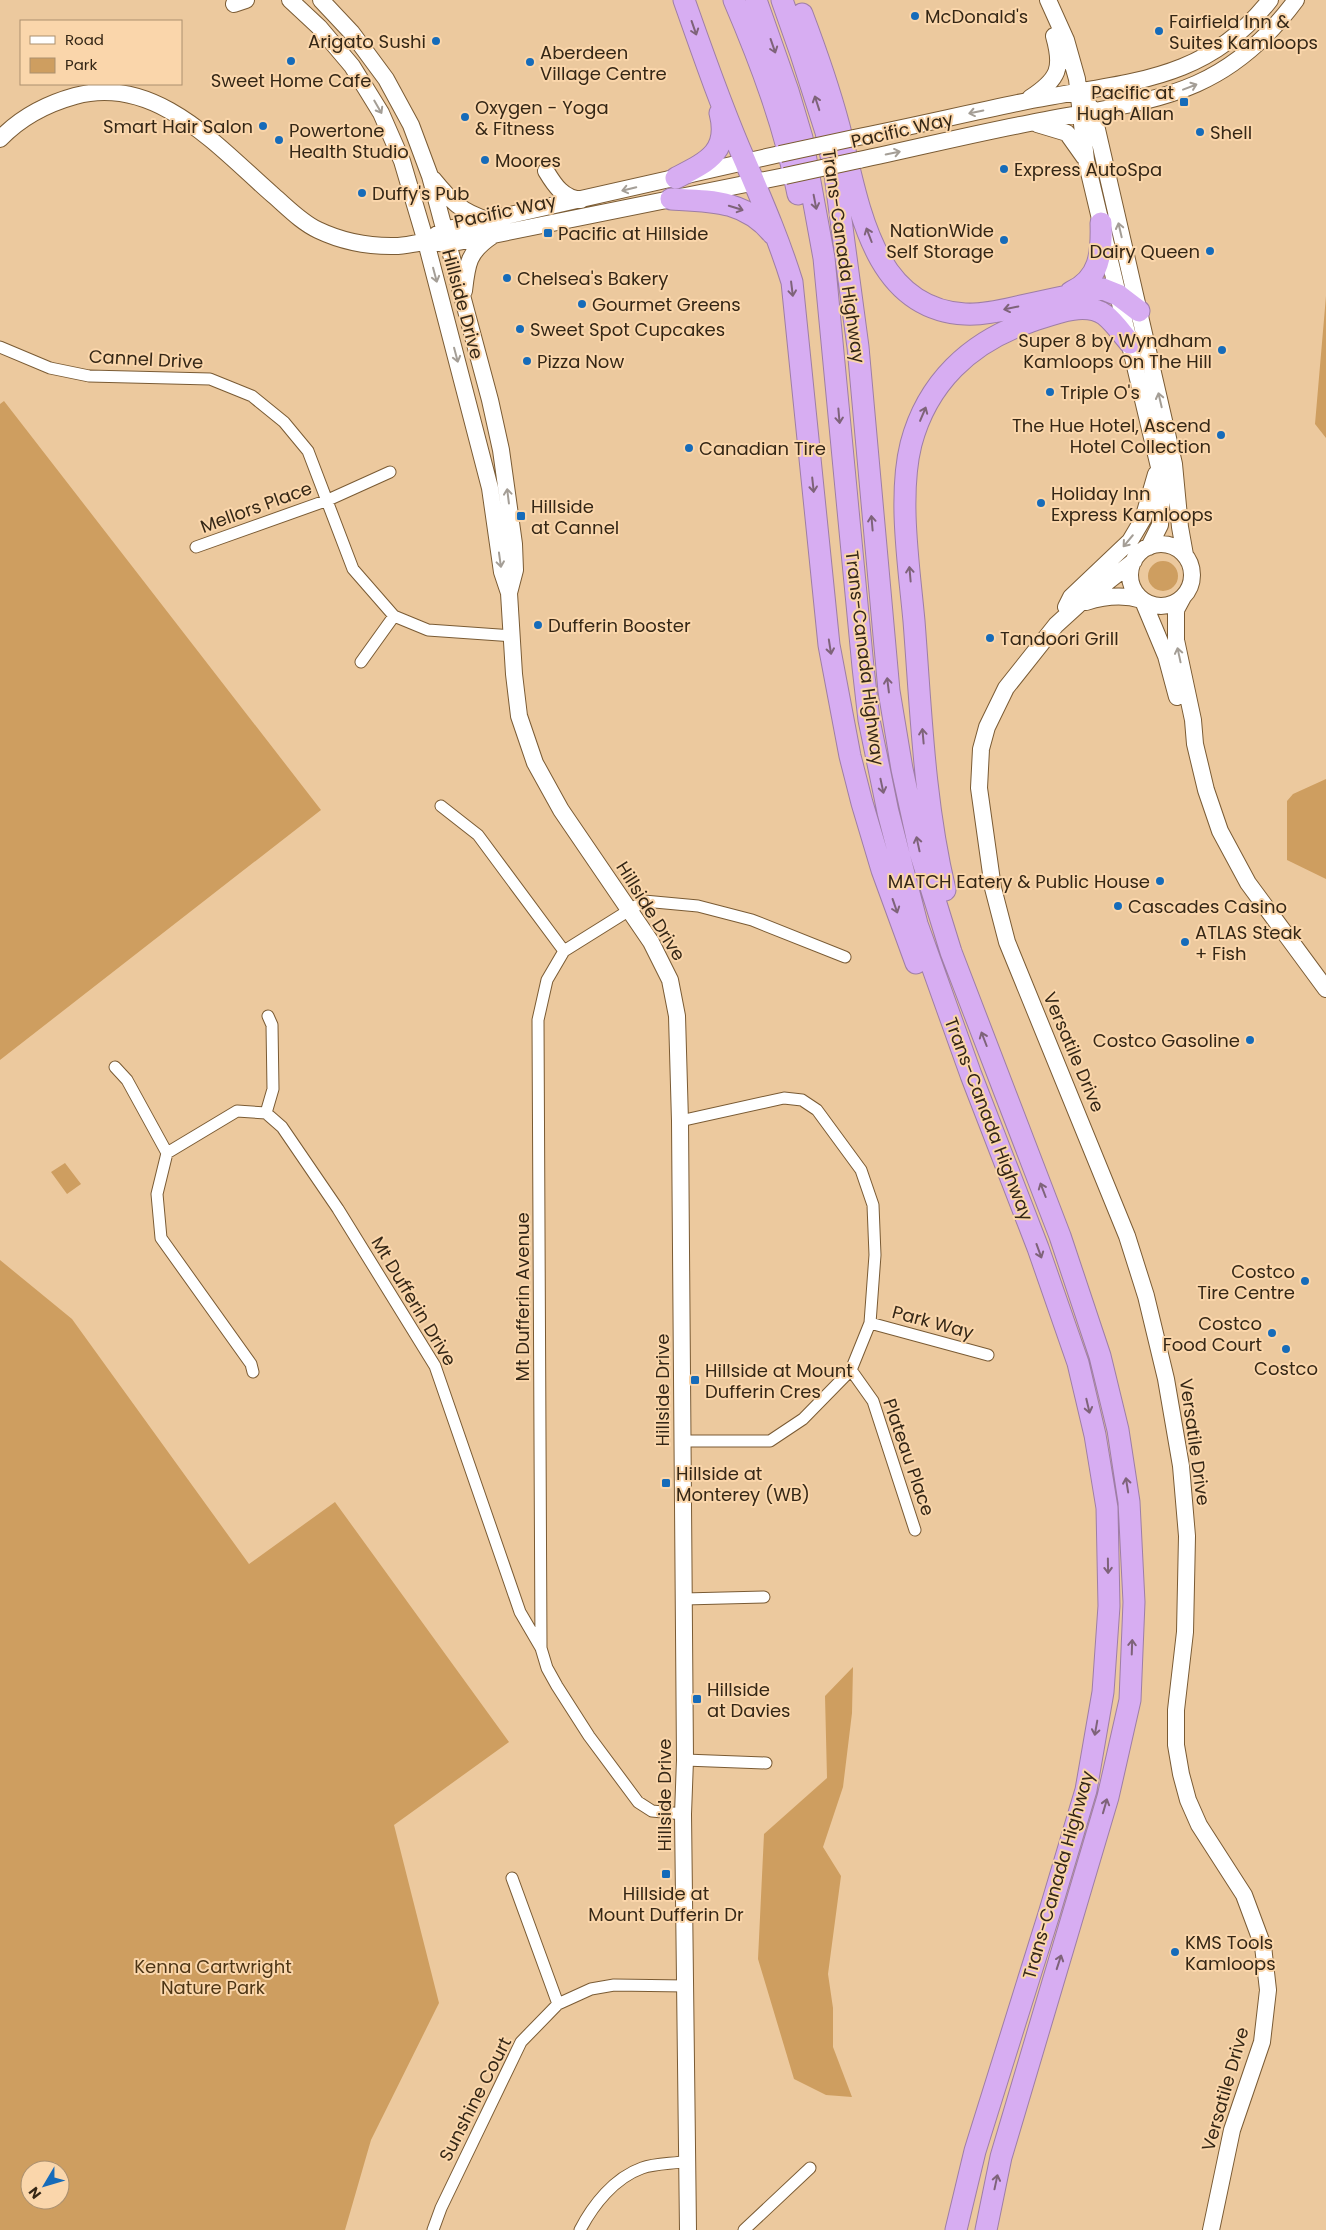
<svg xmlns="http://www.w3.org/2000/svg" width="1326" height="2230" font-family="Poppins,sans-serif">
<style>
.green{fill:#ce9e60;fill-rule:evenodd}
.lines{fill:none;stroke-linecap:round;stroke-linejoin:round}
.street-casing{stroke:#7a5b34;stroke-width:13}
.secondary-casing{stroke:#7a5b34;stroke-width:18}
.highway-casing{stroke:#9e7ea5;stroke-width:23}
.street{stroke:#fff;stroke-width:11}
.secondary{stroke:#fff;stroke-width:16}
.highway{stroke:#d7adf2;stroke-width:21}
.secondary-bridge-casing{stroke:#7a5b34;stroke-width:18;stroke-linecap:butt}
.secondary-bridge{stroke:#fff;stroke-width:16}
.oneway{stroke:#7e6379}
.oneway2{stroke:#a49e96}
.poi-dot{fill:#166bb9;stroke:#fad6ab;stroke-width:2}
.labels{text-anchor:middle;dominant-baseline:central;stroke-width:4;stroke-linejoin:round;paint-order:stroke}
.poi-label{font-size:18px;fill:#352716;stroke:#fad6ab;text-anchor:start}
.street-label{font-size:18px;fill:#352716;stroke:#fad6ab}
.park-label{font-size:18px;fill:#4d3515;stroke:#fad6ab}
</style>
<rect width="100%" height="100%" fill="#ecc99e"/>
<path class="green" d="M 1326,296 L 1326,438 L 1315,424 Z
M 4,401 L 321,810 L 0,1060 L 0,404 Z
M1148 576a15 15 0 1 1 30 0a15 15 0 1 1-30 0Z
M 1326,779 L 1326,879 L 1287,860 L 1287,801 L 1293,794 Z
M 65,1163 L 81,1184 L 67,1194 L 51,1172 Z
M 0,1260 L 72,1319 L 249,1564 L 335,1502 L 509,1742 L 394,1825 L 439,2003 L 371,2140 L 345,2230 L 0,2230 ZM 30,2170 L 60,2170 L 60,2200 L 30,2200 Z
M 853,1667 L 852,1713 L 843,1787 L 823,1847 L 841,1876 L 828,1974 L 833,2008 L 833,2047 L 852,2097 L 826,2095 L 794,2079 L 758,1959 L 764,1834 L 827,1778 L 825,1696 Z"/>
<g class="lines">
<g class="street-casing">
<path id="street" d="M 0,347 L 50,368 L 89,376 L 210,379 L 252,396 L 284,422 L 308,451 L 353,569 L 394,616 L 428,630 L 513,636
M 196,547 L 328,500 L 390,472
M 361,662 L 394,616
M 441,806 L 478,835 L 564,951
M 115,1067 L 127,1080 L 167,1153
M 266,1113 L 273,1089 L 272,1025 L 268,1016
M 680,1121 L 784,1098 L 802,1100 L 817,1110 L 861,1170 L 873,1205 L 875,1255 L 870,1323 L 851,1370 L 803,1419 L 770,1441 L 683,1441
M 870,1323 L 988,1355
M 851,1370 L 873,1401 L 915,1530
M 253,1372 L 251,1364 L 161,1238 L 157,1194 L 167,1153 L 237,1111 L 266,1113 L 282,1127 L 338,1209 L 435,1366 L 520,1612 L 541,1648 L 547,1668 L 557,1686 L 589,1736 L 638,1802 L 652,1811 L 683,1814
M 684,1599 L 764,1597
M 541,1647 L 538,1020 L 547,980 L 564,951 L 644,901 L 698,906 L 752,920 L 845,957
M 685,1760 L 766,1763
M 512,1878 L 558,2004
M 433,2230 L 441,2208 L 521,2042 L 558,2004 L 591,1989 L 614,1985 L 686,1986
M 580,2230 C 593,2205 614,2178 642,2168 C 656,2163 673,2164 688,2161
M 744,2230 L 810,2168"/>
</g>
<g class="secondary-casing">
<path id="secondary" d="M 290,0 L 319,27 L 352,66 L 381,113 L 402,161 L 426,242 L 490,488 L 502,572 L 509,593 L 514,674 L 519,716 L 535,763 L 561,810 L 651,942 L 670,980 L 677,1016 L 680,1121 L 685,1760 L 683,1814 L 688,2230
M 321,0 L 352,33 L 386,79 L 411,125 L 430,176 L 490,400 L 501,450 L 514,544 L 515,570 L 509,593
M 1048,0 L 1066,40 L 1077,79 L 1086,160 L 1163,484 L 1160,525 L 1149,547
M 234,4 L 246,0
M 1030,98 C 1059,79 1063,68 1054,36
M 1088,104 L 1093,112 L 1174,464 L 1180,527 L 1185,555
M 1037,124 L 1067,133 L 1084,157
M 854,138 C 914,126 973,112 1032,100 C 1127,81 1205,83 1270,0
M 0,139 C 21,117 46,104 75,96 C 156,74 218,147 273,195 C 287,207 301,222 318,230 C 341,241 365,246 391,246 C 403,247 414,243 425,242 C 433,242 440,243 448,244 L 785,176
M 859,160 C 916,148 972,134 1030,123 C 1143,100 1220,103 1296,0
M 546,171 C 555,186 563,198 581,200
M 433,179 C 451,201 461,212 488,220
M 436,235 L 444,230 L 780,154
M 464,291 C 467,264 468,252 492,236
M1130 575a31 31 0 1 1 62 0a31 31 0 1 1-62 0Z
M 1134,561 L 1078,605 L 1056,625 L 1006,688 L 987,727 L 981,749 L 979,788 L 993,888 L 1007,942 L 1127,1236 L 1146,1296 L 1166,1379 L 1181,1466 L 1187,1536 L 1185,1632 L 1176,1710 L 1176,1745 L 1181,1774 L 1188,1800 L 1199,1825 L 1244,1895 L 1263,1946 L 1268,1990 L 1262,2042 L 1232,2130 L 1211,2230
M 1183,597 L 1176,610 L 1176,640 L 1193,720 L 1195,744 L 1206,790 L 1220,831 L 1248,883 L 1326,989
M 1143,601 L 1166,656 L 1177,697
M 1086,602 C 1105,596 1123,594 1142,600
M 1066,607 L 1071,597 L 1130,541 L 1143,519 L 1156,474"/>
</g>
<g class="highway-casing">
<path id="highway" d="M 684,0 C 703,54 722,109 745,161 C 762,201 779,240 792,282 L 829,645 L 850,756 L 862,803 L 882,870 L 916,963
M 734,0 C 761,63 785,127 798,194
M 756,0 L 788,91 L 802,138 L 824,258 L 863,667 L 869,720 L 888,812 L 917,924 L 971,1075 L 1038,1248 L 1078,1363 L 1095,1435 L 1107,1508 L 1109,1606 L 1103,1692 L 1086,1790 L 1049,1914 L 975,2151 L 956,2230
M 782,0 L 801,54 L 826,132 L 835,175 L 858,347 L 889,691 L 902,769 L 920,852 L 951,952 L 1060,1236 L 1100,1356 L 1118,1430 L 1129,1502 L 1134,1602 L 1130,1700 L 1108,1797 L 1001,2157 L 986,2230
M 802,14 C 816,51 829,88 839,126 C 858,199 870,309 965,314 C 984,315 1003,310 1021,306 C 1048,300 1075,294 1103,289 L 1118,295 L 1139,311
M 676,178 C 707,162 730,152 720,113
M 671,199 C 711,201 745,200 773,234
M 1071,292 C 1100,279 1102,253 1101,223
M 945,890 C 924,802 921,711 914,621 C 909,567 898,496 911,444 C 927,383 970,342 1029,322 C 1051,315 1084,300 1105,315 C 1115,323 1122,334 1130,343"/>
</g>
<use href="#street" class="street"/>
<use href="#secondary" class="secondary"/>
<use href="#highway" class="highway"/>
<g class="secondary-bridge-casing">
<path id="secondary-bridge" d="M 780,154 L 854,138
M 785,176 L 859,160"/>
</g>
<use href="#secondary-bridge" class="secondary-bridge"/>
</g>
<defs><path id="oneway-shaft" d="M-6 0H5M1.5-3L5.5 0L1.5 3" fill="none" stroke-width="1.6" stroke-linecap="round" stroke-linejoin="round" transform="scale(1.25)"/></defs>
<g class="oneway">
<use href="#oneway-shaft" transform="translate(694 28) rotate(71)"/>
<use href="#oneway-shaft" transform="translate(773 46) rotate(71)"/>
<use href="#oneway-shaft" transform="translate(817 103) rotate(-108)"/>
<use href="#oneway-shaft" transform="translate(815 202) rotate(79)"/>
<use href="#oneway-shaft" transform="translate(736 208) rotate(17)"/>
<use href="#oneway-shaft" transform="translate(869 235) rotate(-111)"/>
<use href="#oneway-shaft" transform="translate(792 289) rotate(83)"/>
<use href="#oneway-shaft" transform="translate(1011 308) rotate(168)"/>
<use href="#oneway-shaft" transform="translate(923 414) rotate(-67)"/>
<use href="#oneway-shaft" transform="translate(839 416) rotate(85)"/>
<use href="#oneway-shaft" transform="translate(813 485) rotate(84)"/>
<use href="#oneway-shaft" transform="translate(872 523) rotate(-95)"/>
<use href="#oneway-shaft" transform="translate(910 574) rotate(-95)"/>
<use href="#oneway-shaft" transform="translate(830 647) rotate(81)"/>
<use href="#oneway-shaft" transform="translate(888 685) rotate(-97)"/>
<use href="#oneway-shaft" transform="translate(923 736) rotate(-95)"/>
<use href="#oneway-shaft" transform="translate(882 786) rotate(78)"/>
<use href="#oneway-shaft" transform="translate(918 844) rotate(-102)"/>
<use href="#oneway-shaft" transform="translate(895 906) rotate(71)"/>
<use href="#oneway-shaft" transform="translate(984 1039) rotate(-111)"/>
<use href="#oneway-shaft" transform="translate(1043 1190) rotate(-111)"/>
<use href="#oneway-shaft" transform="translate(1039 1251) rotate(70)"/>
<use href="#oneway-shaft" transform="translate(1088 1406) rotate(77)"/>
<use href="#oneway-shaft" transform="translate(1127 1485) rotate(-99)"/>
<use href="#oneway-shaft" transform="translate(1108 1566) rotate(89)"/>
<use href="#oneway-shaft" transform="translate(1132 1647) rotate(-88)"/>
<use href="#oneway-shaft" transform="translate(1096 1728) rotate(100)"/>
<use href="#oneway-shaft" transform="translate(1105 1806) rotate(-74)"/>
<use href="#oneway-shaft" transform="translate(1059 1962) rotate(-72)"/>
<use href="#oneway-shaft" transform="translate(996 2182) rotate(-78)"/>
</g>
<g class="oneway2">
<use href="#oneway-shaft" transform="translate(1190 87) rotate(-21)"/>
<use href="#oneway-shaft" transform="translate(378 107) rotate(60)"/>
<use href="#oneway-shaft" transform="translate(976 112) rotate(168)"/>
<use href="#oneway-shaft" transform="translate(893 153) rotate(-12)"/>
<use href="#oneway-shaft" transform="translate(629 189) rotate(166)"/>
<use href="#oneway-shaft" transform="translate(1120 230) rotate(-103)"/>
<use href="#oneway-shaft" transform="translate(435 275) rotate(75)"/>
<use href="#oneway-shaft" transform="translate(456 355) rotate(75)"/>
<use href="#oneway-shaft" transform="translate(1160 400) rotate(-103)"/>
<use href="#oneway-shaft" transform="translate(508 496) rotate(-97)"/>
<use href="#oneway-shaft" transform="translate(1128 541) rotate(130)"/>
<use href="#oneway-shaft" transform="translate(500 560) rotate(82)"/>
<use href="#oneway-shaft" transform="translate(1179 655) rotate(-102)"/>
</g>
<g class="poi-dot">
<circle cx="915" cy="16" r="5"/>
<circle cx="1159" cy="31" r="5"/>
<circle cx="436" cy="41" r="5"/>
<circle cx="291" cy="61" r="5"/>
<circle cx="530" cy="62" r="5"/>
<rect x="1179" y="97" width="10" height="10" rx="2.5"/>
<circle cx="465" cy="117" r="5"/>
<circle cx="263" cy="126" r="5"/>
<circle cx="1200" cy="132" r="5"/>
<circle cx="279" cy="140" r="5"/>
<circle cx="485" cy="160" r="5"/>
<circle cx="1004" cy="169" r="5"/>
<circle cx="362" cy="193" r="5"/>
<rect x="543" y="228" width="10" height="10" rx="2.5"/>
<circle cx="1004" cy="240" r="5"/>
<circle cx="1210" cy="251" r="5"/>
<circle cx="507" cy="278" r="5"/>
<circle cx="582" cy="304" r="5"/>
<circle cx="520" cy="329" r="5"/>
<circle cx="1222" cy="350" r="5"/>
<circle cx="527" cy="361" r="5"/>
<circle cx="1050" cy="392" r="5"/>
<circle cx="1221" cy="435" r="5"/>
<circle cx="689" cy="448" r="5"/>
<circle cx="1041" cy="503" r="5"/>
<rect x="516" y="511" width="10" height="10" rx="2.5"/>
<circle cx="538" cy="625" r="5"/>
<circle cx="990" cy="638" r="5"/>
<circle cx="1160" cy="881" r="5"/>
<circle cx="1118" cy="906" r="5"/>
<circle cx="1185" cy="942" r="5"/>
<circle cx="1250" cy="1040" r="5"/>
<circle cx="1305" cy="1281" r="5"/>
<circle cx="1272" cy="1333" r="5"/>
<circle cx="1286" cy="1349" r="5"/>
<rect x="690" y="1375" width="10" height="10" rx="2.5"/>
<rect x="661" y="1478" width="10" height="10" rx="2.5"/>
<rect x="692" y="1694" width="10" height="10" rx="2.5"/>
<rect x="661" y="1869" width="10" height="10" rx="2.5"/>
<circle cx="1175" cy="1952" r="5"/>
</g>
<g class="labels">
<g class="poi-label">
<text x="925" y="16">McDonald's</text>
<text x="1169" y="21">Fairfield Inn &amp;<tspan x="1169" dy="21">Suites Kamloops</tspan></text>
<text x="426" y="41" text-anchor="end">Arigato Sushi</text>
<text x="540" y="52">Aberdeen<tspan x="540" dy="21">Village Centre</tspan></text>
<text x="291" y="80" text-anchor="middle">Sweet Home Cafe</text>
<text x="1174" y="92" text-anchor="end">Pacific at<tspan x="1174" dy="21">Hugh Allan</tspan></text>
<text x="475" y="107">Oxygen - Yoga<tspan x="475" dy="21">&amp; Fitness</tspan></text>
<text x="253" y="126" text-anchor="end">Smart Hair Salon</text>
<text x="289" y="130">Powertone<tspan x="289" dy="21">Health Studio</tspan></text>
<text x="1210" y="132">Shell</text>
<text x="495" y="160">Moores</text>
<text x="1014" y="169">Express AutoSpa</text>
<text x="372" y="193">Duffy's Pub</text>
<text x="994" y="230" text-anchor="end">NationWide<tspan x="994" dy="21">Self Storage</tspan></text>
<text x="558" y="233">Pacific at Hillside</text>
<text x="1200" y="251" text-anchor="end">Dairy Queen</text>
<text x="517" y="278">Chelsea's Bakery</text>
<text x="592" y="304">Gourmet Greens</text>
<text x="530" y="329">Sweet Spot Cupcakes</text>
<text x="1212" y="340" text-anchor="end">Super 8 by Wyndham<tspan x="1212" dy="21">Kamloops On The Hill</tspan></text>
<text x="537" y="361">Pizza Now</text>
<text x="1060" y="392">Triple O's</text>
<text x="1211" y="425" text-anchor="end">The Hue Hotel, Ascend<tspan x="1211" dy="21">Hotel Collection</tspan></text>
<text x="699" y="448">Canadian Tire</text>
<text x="1051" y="493">Holiday Inn<tspan x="1051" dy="21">Express Kamloops</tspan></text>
<text x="531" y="506">Hillside<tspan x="531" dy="21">at Cannel</tspan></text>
<text x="548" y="625">Dufferin Booster</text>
<text x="1000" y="638">Tandoori Grill</text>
<text x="1150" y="881" text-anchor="end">MATCH Eatery &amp; Public House</text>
<text x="1128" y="906">Cascades Casino</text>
<text x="1195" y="932">ATLAS Steak<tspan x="1195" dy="21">+ Fish</tspan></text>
<text x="1240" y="1040" text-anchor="end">Costco Gasoline</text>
<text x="1295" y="1271" text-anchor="end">Costco<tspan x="1295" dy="21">Tire Centre</tspan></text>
<text x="1262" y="1323" text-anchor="end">Costco<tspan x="1262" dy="21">Food Court</tspan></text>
<text x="1286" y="1368" text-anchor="middle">Costco</text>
<text x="705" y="1370">Hillside at Mount<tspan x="705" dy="21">Dufferin Cres</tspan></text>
<text x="676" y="1473">Hillside at<tspan x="676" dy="21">Monterey (WB)</tspan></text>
<text x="707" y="1689">Hillside<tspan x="707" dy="21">at Davies</tspan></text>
<text x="666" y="1893" text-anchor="middle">Hillside at<tspan x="666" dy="21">Mount Dufferin Dr</tspan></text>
<text x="1185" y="1942">KMS Tools<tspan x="1185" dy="21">Kamloops</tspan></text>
</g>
<g class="street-label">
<text transform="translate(902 130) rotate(-13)">Pacific Way</text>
<text transform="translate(505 211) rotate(-12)">Pacific Way</text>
<text transform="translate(844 256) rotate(82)">Trans-Canada Highway</text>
<text transform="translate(463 304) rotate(75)">Hillside Drive</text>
<text transform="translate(146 359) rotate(3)">Cannel Drive</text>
<text transform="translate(256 507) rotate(-20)">Mellors Place</text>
<text transform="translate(865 658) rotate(83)">Trans-Canada Highway</text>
<text transform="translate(651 911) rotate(58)">Hillside Drive</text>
<text transform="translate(1074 1052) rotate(67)">Versatile Drive</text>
<text transform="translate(989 1119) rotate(69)">Trans-Canada Highway</text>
<text transform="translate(522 1297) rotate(-90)">Mt Dufferin Avenue</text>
<text transform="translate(414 1301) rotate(59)">Mt Dufferin Drive</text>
<text transform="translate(933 1322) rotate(15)">Park Way</text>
<text transform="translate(662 1390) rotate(-90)">Hillside Drive</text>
<text transform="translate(1195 1442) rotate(82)">Versatile Drive</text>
<text transform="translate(909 1457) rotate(71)">Plateau Place</text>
<text transform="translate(664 1795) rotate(-90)">Hillside Drive</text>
<text transform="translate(1058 1875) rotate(-74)">Trans-Canada Highway</text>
<text transform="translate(1225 2089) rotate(-74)">Versatile Drive</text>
<text transform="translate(475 2099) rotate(-63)">Sunshine Court</text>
</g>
<g class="park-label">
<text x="213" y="1966">Kenna Cartwright<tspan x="213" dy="21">Nature Park</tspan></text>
</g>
</g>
<rect x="20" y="20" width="162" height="65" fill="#fad6ab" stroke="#ab906f"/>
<rect x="30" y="36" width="25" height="8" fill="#ffffff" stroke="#ab906f"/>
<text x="65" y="45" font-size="15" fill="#352716">Road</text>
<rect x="30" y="58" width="25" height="15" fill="#ce9e60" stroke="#ab906f"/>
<text x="65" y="70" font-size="15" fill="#352716">Park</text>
<g transform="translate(45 2185) rotate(232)"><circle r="24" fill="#fad6ab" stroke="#ab906f"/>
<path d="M0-4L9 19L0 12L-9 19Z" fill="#166bb9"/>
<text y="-8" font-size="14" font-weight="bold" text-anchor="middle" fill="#352716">N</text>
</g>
</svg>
